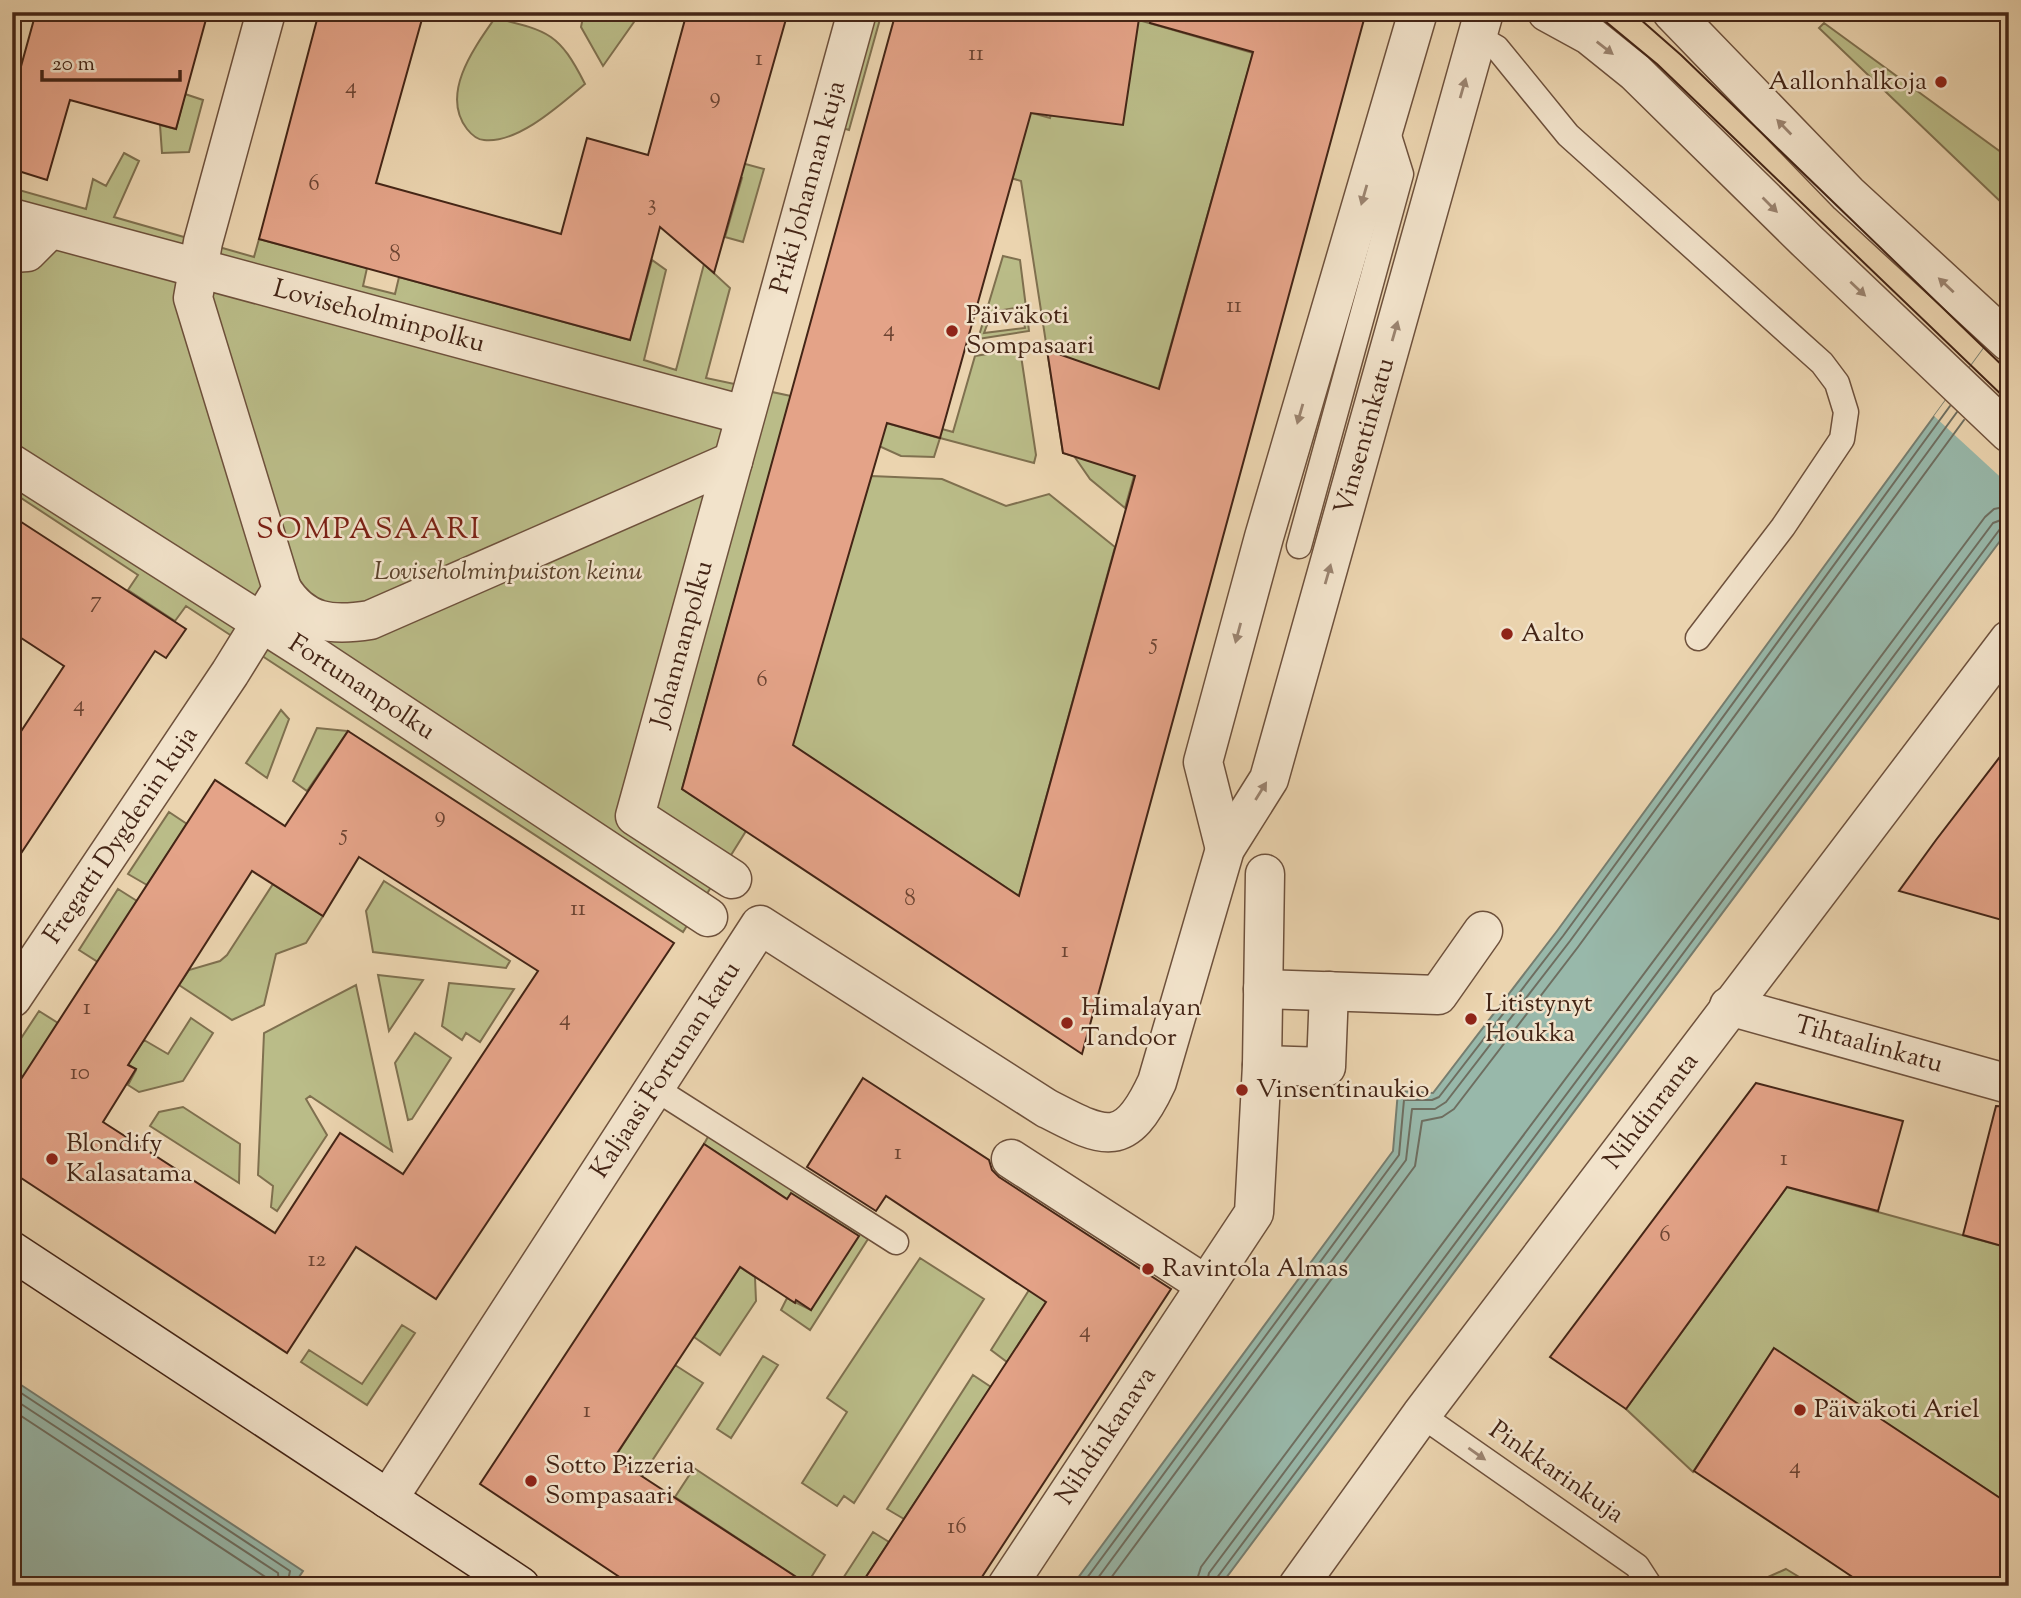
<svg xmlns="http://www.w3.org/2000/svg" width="2021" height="1598" font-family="'Sorts Mill Goudy',serif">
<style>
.green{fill:#babc88;stroke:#7f704f;stroke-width:2;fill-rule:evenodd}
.water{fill:#98b8aa;stroke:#767d6f;stroke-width:2}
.pier{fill:#ebd4af}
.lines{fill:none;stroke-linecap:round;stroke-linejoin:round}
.shore{stroke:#6e6e60;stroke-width:2}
.building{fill:#e4a388;stroke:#442516;stroke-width:2;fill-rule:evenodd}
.lane-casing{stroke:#6e513c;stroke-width:27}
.street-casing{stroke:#6e513c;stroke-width:41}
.secondary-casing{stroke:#442516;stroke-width:41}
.lane{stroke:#f2e3cb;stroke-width:24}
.street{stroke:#f2e3cb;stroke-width:38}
.secondary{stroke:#f2e3cb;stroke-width:38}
.tram{stroke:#442516;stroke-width:2}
.oneway{fill:#9b8470}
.poi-dot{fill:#8f2418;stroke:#f2e3cb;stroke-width:2.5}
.labels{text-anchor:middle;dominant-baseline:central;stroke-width:5;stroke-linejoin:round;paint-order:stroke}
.number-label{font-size:23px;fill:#6c4432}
.poi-label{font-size:26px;fill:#442516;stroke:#f2e3cb;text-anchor:start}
.street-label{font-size:26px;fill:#442516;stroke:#f2e3cb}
.park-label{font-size:26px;font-style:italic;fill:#5c432d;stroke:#f2e3cb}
.quarter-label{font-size:30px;letter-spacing:2px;fill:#7a1f14;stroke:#f2e3cb}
</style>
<rect width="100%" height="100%" fill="#ebd4af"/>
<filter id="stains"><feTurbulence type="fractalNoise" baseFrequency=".00286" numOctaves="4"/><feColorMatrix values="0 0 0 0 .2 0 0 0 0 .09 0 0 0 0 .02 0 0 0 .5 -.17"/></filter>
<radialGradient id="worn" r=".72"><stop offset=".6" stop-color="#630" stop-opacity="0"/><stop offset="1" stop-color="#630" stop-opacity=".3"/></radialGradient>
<path class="green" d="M 584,12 L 641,12 L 603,66 L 581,27 Z
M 871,12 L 882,12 L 849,130 L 839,127 Z
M 1080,12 L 1111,12 L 1253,53 L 1125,508 L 1090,479 L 1074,456 L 1063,453 L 1021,181 L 957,162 L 975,97 L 1050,118 Z
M 495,18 C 549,31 559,33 585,84 C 561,104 518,144 484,140 C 478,140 471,134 467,129 C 440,94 474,48 495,18 Z
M 1824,23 L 2009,158 L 2009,191 L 2004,205 L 1819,28 Z
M 185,94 L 203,100 L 189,152 L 162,153 L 160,125 L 176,129 Z
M 124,153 L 139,161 L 114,217 L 254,257 L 259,239 L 367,268 L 363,286 L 395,294 L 399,277 L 630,340 L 652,260 L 666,270 L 644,360 L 676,370 L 704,264 L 730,288 L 706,378 L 791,396 L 682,789 L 746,831 L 683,932 L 186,606 L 175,621 L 128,590 L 138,575 L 12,492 L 12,188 L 86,209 L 93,179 L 106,186 Z
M 738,162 L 764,169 L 743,242 L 725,237 L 742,178 L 734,176 Z
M 1003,256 L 1020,260 L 1029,331 L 978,339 ZM 1021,307 L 1025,328 L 984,333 L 992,312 Z
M 1020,349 L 1036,455 L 1034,463 L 940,438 L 934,457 L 901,456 L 850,433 L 855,414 L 939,438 L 942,429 L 953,432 L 975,356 Z
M 871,476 L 942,479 L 1006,506 L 1049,494 L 1115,547 L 1019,896 L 792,745 Z
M 281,710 L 289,719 L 267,778 L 246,763 Z
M 317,728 L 348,731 L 307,791 L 293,781 Z
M 169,812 L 187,824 L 147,885 L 128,874 Z
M 384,881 L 510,961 L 506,968 L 373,952 L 366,911 Z
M 273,884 L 323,916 L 306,943 L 276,954 L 264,1005 L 232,1020 L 179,985 L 189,970 L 220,961 L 227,955 Z
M 118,889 L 137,901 L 98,962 L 79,950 Z
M 378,975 L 423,980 L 389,1031 Z
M 449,983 L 514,989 L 480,1042 L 466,1033 L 462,1040 L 442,1026 Z
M 356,985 L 392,1151 L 310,1096 L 306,1099 L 327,1135 L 277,1211 L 271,1207 L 273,1186 L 258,1175 L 264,1033 Z
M 39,1011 L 58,1023 L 24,1077 L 12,1069 L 12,1052 Z
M 191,1018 L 213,1033 L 183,1081 L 139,1092 L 128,1085 L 136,1070 L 128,1064 L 144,1040 L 168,1054 Z
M 415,1033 L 451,1058 L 412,1119 L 408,1120 L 395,1063 Z
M 183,1107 L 240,1144 L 239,1183 L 150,1126 L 159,1112 Z
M 709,1135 L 868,1239 L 810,1330 L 781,1310 L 787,1298 L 811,1310 L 839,1234 L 704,1144 Z
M 1787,1187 L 2009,1248 L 2009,1504 L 1774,1349 L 1693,1472 L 1626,1409 Z
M 920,1258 L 984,1299 L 854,1503 L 844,1496 L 837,1506 L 802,1483 L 847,1412 L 827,1398 Z
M 740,1267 L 755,1277 L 756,1301 L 720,1355 L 694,1337 Z
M 1029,1290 L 1047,1301 L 1007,1362 L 991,1350 Z
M 402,1325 L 415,1333 L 367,1405 L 301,1362 L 309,1350 L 362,1384 Z
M 763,1356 L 778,1365 L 731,1438 L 717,1429 Z
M 675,1365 L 703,1383 L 642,1476 L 615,1457 Z
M 973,1375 L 991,1387 L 904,1519 L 887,1509 Z
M 694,1468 L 825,1555 L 807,1584 L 675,1497 Z
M 873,1532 L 889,1542 L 860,1586 L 838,1586 Z
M 1786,1569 L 1814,1586 L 1748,1586 Z"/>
<path class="water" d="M 2009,314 L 2009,529 L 1220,1586 L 1072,1586 L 1393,1151 L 1398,1091 L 1433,1093 L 1557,931 Z
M 12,1379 L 303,1571 L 293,1586 L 12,1586 Z"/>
<path class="pier" d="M 2009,314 L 2009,485 L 1934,416 Z"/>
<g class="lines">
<path class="shore" d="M 12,1387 L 290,1571 L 287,1586
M 12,1398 L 278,1573 L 279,1586
M 12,1410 L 267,1578 L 268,1586
M 1081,1586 L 1399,1155 L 1404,1100 L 1432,1100 L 1439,1097 L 1563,936 L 1950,406
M 1092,1586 L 1406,1160 L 1412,1109 L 1435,1109 L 1446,1102 L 1570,941 L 1957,412
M 1105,1586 L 1415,1166 L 1422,1121 L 1442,1117 L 1454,1109 L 1578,947 L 1964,420
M 1195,1586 L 1201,1567 L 1985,517 L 1994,509 L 2009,506
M 1206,1586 L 1209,1573 L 1993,523 L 2009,517
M 1215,1586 L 1216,1579 L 2000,529 L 2009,525"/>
</g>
<path class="building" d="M 36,12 L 208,12 L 176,129 L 70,100 L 47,180 L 12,169 L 12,99 Z
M 319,12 L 424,12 L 376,183 L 561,234 L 587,138 L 648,155 L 687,12 L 788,12 L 714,273 L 660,227 L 630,340 L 259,239 Z
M 896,12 L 1140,12 L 1123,125 L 1031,113 L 940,438 L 887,423 L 793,745 L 1019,896 L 1135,476 L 1063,453 L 1047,350 L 1159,389 L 1253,52 L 1150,23 L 1151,12 L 1366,12 L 1082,1054 L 682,789 Z
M 12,516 L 186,629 L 166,658 L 155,651 L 12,867 L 12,745 L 64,666 L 12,632 Z
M 348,731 L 674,943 L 436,1299 L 356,1247 L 287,1353 L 12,1172 L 12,1093 L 215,780 L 285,826 ZM 359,857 L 538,971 L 403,1174 L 340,1133 L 275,1233 L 103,1122 L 136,1069 L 128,1065 L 252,871 L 323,916 Z
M 2009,745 L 2009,922 L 1899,891 L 1936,840 Z
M 863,1078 L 989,1160 L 992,1170 L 999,1177 L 1171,1289 L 976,1586 L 860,1586 L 1046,1302 L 886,1196 L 876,1211 L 807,1167 Z
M 1756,1083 L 1903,1121 L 1878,1211 L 1787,1187 L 1626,1409 L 1550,1357 Z
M 1996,1106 L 2009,1107 L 2009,1248 L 1963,1235 Z
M 704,1144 L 787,1199 L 791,1193 L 859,1236 L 811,1310 L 796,1300 L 795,1303 L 740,1267 L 614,1458 L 810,1586 L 633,1586 L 480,1484 Z
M 1774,1348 L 2009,1504 L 2009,1573 L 2000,1586 L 1866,1586 L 1694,1471 Z"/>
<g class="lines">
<g class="lane-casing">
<path id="lane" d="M 1478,37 L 1497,48 L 1568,135 L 1822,363 L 1837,383 L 1846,412 L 1842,439 L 1783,527 L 1698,638
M 1299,546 L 1401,174 L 1386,126
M 656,1089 L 896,1242
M 1421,1415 L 1637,1566 L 1650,1586"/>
</g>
<g class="street-casing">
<g id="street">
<path d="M 1547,12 L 1589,35 L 1635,72 L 1808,242 L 2009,433"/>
<path d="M 1672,12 L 1848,194 L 2009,342"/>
<path id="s1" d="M 12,218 L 744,415"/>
<path d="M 12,253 L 27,252 L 50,229"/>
<path id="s2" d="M 12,464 L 314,656 L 708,917"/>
<path d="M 282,589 C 304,624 332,626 370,620 L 733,461"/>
<path d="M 1225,849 L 1203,762 L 1264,537 L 1418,12"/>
<path id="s3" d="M 732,879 L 635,816 L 857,12"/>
<path d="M 1263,989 L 1438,995 L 1483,931"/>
<path id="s4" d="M 12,998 L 230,673 L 282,589 L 193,298 L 203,242 L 266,12"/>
<path id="s5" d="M 1729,1006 L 2009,1084"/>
<path d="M 1262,1065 L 1326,1067 L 1329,991"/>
<path d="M 1011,1159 L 1206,1285"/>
<path id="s6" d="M 388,1499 L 760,925 L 1046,1108 C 1104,1138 1125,1151 1157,1082 L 1225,849 L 1269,779 L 1484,12"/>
<path id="s7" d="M 1007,1586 L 1254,1213 L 1262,1065 L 1265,874"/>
<path id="s8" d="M 1298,1586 L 1421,1415 L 2009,640"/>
</g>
</g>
<g class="secondary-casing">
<path id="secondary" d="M 12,1251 L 520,1586"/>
</g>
<use href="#lane" class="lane"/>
<use href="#street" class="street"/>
<use href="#secondary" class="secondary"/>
<path class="tram" d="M 1594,12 L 1657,64 L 2009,402
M 1632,12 L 1681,55 L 2009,372"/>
</g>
<defs><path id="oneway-solid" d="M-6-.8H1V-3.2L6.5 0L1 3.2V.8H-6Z" transform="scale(1.75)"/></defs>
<g class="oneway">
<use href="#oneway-solid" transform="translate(1605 48) rotate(38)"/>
<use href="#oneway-solid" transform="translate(1463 88) rotate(-74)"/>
<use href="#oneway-solid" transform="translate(1784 127) rotate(-134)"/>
<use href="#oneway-solid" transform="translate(1364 195) rotate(106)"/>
<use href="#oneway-solid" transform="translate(1770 205) rotate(45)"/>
<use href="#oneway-solid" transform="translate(1946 285) rotate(-137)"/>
<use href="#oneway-solid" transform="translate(1858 289) rotate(43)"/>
<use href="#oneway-solid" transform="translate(1395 331) rotate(-74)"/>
<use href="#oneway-solid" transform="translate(1300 414) rotate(106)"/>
<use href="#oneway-solid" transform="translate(1328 574) rotate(-74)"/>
<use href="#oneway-solid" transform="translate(1238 633) rotate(105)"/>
<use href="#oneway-solid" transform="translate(1261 791) rotate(-58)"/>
<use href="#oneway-solid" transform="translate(1477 1454) rotate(35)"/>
</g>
<g class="poi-dot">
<circle cx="1941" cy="82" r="7"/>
<circle cx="952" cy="331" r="7"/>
<circle cx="1507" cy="634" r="7"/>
<circle cx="1471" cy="1019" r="7"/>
<circle cx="1067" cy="1023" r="7"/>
<circle cx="1242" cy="1090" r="7"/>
<circle cx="52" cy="1159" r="7"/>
<circle cx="1148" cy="1269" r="7"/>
<circle cx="1800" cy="1410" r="7"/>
<circle cx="531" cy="1481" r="7"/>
</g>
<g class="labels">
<g class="number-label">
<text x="976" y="54">11</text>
<text x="759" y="59">1</text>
<text x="351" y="87">4</text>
<text x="715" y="97">9</text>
<text x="314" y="184">6</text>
<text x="652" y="204">3</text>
<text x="395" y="255">8</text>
<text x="1234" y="306">11</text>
<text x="889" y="330">4</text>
<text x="96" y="601">7</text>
<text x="1154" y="643">5</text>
<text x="762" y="680">6</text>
<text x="79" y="705">4</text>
<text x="440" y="816">9</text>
<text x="344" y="834">5</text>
<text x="910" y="899">8</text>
<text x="578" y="909">11</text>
<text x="1065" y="951">1</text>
<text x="87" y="1008">1</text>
<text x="565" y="1019">4</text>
<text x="80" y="1073">10</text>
<text x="898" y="1153">1</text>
<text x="1784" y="1159">1</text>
<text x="1665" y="1235">6</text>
<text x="317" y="1260">12</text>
<text x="1085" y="1331">4</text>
<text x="587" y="1411">1</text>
<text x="1795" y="1467">4</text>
<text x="957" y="1527">16</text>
</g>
<g class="poi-label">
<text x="1927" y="82" text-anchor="end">Aallonhalkoja</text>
<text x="966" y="316">Päiväkoti<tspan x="966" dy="30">Sompasaari</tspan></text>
<text x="1521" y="634">Aalto</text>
<text x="1485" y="1004">Litistynyt<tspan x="1485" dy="30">Houkka</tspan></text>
<text x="1081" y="1008">Himalayan<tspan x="1081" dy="30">Tandoor</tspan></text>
<text x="1256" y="1090">Vinsentinaukio</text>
<text x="66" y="1144">Blondify<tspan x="66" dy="30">Kalasatama</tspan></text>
<text x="1162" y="1269">Ravintola Almas</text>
<text x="1814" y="1410">Päiväkoti Ariel</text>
<text x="545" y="1466">Sotto Pizzeria<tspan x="545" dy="30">Sompasaari</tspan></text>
</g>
<g class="street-label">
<text stroke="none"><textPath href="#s3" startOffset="768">Priki Johannan kuja</textPath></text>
<text stroke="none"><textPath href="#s1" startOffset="380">Loviseholminpolku</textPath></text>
<text stroke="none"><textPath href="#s6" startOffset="1846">Vinsentinkatu</textPath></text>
<text stroke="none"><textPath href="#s3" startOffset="294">Johannanpolku</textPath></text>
<text stroke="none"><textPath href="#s2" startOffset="415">Fortunanpolku</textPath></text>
<text stroke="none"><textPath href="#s4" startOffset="196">Fregatti Dygdenin kuja</textPath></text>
<text stroke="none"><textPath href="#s5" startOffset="145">Tihtaalinkatu</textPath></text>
<text stroke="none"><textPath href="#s6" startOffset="511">Kaljaasi Fortunan katu</textPath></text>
<text stroke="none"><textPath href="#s8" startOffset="592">Nihdinranta</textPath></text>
<text stroke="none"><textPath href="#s7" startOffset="180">Nihdinkanava</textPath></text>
<text transform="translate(1556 1473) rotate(35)">Pinkkarinkuja</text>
</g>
<g class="park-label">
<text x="508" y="572">Loviseholminpuiston keinu</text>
</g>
<g class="quarter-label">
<text x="369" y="530">SOMPASAARI</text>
</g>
</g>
<rect width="2021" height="1598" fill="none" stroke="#ebd4af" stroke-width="42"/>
<rect x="14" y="14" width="1993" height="1570" fill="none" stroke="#442516" stroke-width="3.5"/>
<rect x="21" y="21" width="1979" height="1556" fill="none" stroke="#442516" stroke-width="2"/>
<path d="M42 70v10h138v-10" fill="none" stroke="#442516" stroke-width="3.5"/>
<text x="52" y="70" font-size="21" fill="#442516" stroke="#f2e3cb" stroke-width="5" paint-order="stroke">20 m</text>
<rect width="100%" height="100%" filter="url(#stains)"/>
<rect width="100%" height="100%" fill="url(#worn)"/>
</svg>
